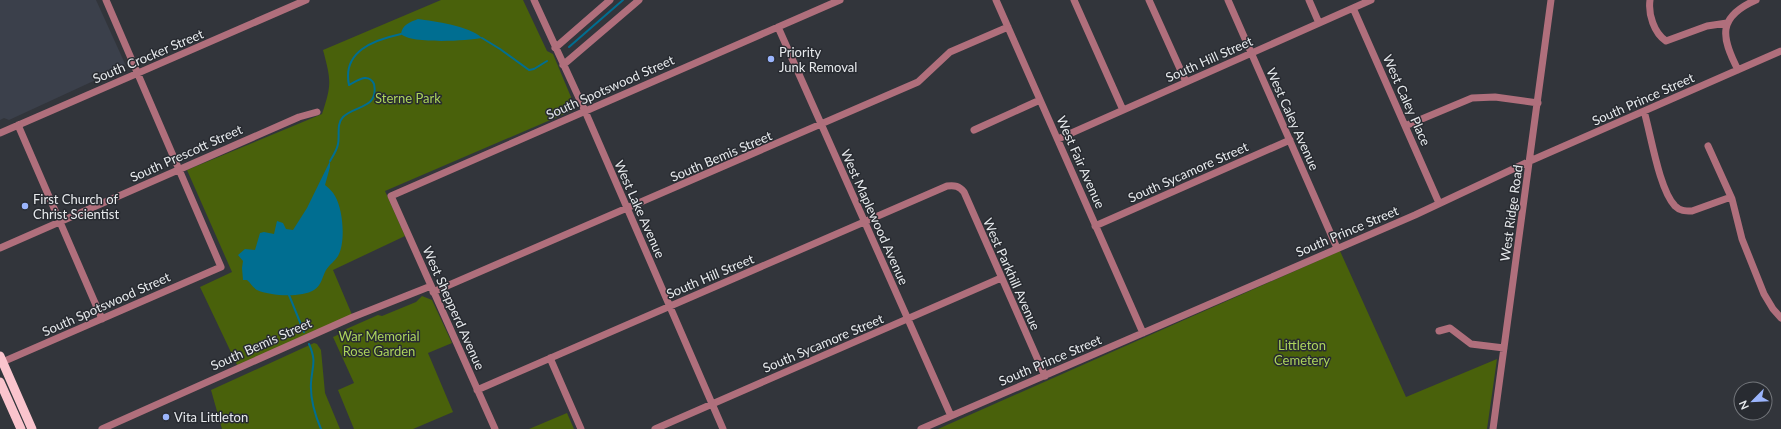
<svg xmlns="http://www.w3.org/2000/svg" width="1781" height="429" font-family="Lato,sans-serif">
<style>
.built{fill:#3b404b}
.green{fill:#49610b}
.water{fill:#006e91}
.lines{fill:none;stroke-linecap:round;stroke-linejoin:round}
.stream{stroke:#006e91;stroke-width:2}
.minor{stroke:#b06f7c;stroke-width:7}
.major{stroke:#fac4cd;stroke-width:9}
.poi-dot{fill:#9bb5fd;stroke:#282b31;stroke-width:1.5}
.labels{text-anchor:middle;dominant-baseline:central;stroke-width:3;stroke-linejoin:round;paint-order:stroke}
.poi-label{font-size:13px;fill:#e7eaed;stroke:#282b31;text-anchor:start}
.street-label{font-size:13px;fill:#e7eaed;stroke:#282b31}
.park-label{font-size:13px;fill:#acd45c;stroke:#282b31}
</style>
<rect width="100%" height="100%" fill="#32353b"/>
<path class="built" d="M 0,0 L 96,0 L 126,66 L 9,120 L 4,118 L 0,120 Z"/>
<path class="green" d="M 441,0 L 523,0 L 547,51 L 553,54 L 576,109 L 385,191 L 405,236 L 333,270 L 353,317 L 238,367 L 200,287 L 232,272 L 187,170 L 322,114 C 332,84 331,80 323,50 Z
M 1340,251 L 1406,397 L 1497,359 L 1487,429 L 938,429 Z
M 422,296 L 432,300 L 452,343 L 428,353 L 453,412 L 413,429 L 354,429 L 338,390 L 354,383 L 333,337 L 342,333 L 344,330 L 378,315 L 382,316 L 416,302 Z
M 314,343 L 317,344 L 321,350 L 325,393 L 340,429 L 222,429 L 211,390 Z
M 567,413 L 574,429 L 529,429 Z"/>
<path class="water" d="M 418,19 C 434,21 470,26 482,38 C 466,41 411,44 401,34 C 402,25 410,22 418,19 Z
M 330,161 L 330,167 L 325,185 C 329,188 333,192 335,196 C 343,209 346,242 338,256 C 335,261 330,264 326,270 C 322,277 322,285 314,290 C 301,298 270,296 257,290 C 252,287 251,283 247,280 L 243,280 L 242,268 L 243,261 L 238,255 L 245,249 L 255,250 L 260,233 L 264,232 L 274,234 L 277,221 L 283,223 L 286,229 L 293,230 L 307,208 Z"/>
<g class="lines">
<path class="stream" d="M 482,38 L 500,49 L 529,70 L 534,69 L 547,61
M 569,47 L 623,0
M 330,161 C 333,156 337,150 338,144 C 340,136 336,124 343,117 C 355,105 379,109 374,84 C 368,72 357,81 349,85 C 342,51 374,40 401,34
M 289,295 L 304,332
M 309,344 C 317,362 312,366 311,383 C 310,399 315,415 321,429"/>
<path class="minor" d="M 534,0 L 585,111 L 723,429
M 996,0 L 1143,333
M 1074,0 L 1123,110
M 1149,0 L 1186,82
M 1228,0 L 1337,248
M 1309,0 L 1319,23
M 1650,0 C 1648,14 1654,33 1666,41 L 1707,26 L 1727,23
M 1353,8 L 1439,203
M 778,27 L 951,416
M 555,48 L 610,0
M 563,65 L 639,0
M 1738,70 C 1721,37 1717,17 1756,0
M 1644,111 C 1651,135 1659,189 1675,206 C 1680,211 1685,211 1692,211 L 1731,197
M 18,125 L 102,319
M 1405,126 L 1472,98 L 1495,97 L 1538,103
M 974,130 L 1040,100
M 0,133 L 306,0
M 1058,139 L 1371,0
M 1708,146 L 1732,199 L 1742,239 L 1764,294 L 1773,309 L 1781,318
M 1095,226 L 1290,140
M 0,248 L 299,117 L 317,112
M 433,292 L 918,82 L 950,52 L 1008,27
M 1439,331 L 1450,328 L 1471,344 L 1504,348
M 550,358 L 581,429
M 0,363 L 221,267 L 106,0
M 477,390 L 947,186 C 955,185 959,186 964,192 L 1045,376
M 102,429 L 353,317 L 431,286
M 495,429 L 391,196 L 840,0
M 655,429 L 1001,278
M 921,429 L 1415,215 L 1530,161 L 1781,51
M 1493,429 L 1551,0"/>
<path class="major" d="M 0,356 L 32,429
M 0,382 L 21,429"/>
</g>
<g class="poi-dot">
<circle cx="771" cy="59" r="4"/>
<circle cx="25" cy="206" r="4"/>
<circle cx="166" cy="417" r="4"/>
</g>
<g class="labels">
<g class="poi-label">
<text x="779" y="52">Priority<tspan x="779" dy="15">Junk Removal</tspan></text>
<text x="33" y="199">First Church of<tspan x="33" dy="15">Christ Scientist</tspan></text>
<text x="174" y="417">Vita Littleton</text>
</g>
<g class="street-label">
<text transform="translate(148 56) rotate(-23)">South Crocker Street</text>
<text transform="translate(1209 59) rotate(-24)">South Hill Street</text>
<text transform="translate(610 87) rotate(-24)">South Spotswood Street</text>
<text transform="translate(1643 99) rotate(-24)">South Prince Street</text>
<text transform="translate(1407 100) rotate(66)">West Caley Place</text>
<text transform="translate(1293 119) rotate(66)">West Caley Avenue</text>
<text transform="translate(186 153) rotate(-24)">South Prescott Street</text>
<text transform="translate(721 156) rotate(-23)">South Bemis Street</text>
<text transform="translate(1081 162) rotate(66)">West Fair Avenue</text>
<text transform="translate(1188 172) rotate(-24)">South Sycamore Street</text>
<text transform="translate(640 209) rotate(66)">West Lake Avenue</text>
<text transform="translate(1511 213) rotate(-82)">West Ridge Road</text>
<text transform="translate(875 217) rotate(66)">West Maplewood Avenue</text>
<text transform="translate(1347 231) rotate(-23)">South Prince Street</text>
<text transform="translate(1012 274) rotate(66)">West Parkhill Avenue</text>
<text transform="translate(710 276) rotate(-23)">South Hill Street</text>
<text transform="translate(106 304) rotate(-24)">South Spotswood Street</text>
<text transform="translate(454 308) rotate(66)">West Shepperd Avenue</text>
<text transform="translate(823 343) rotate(-23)">South Sycamore Street</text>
<text transform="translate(261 344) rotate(-24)">South Bemis Street</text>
<text transform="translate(1050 360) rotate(-23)">South Prince Street</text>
</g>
<g class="park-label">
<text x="408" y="98">Sterne Park</text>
<text x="379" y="336">War Memorial<tspan x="379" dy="15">Rose Garden</tspan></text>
<text x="1302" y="345">Littleton<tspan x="1302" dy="15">Cemetery</tspan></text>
</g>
</g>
<g transform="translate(1753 401) rotate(246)"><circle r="19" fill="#282b31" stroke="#74777c"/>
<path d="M0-3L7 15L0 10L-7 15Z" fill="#9bb5fd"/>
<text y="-6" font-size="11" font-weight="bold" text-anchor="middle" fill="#e7eaed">N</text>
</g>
</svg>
